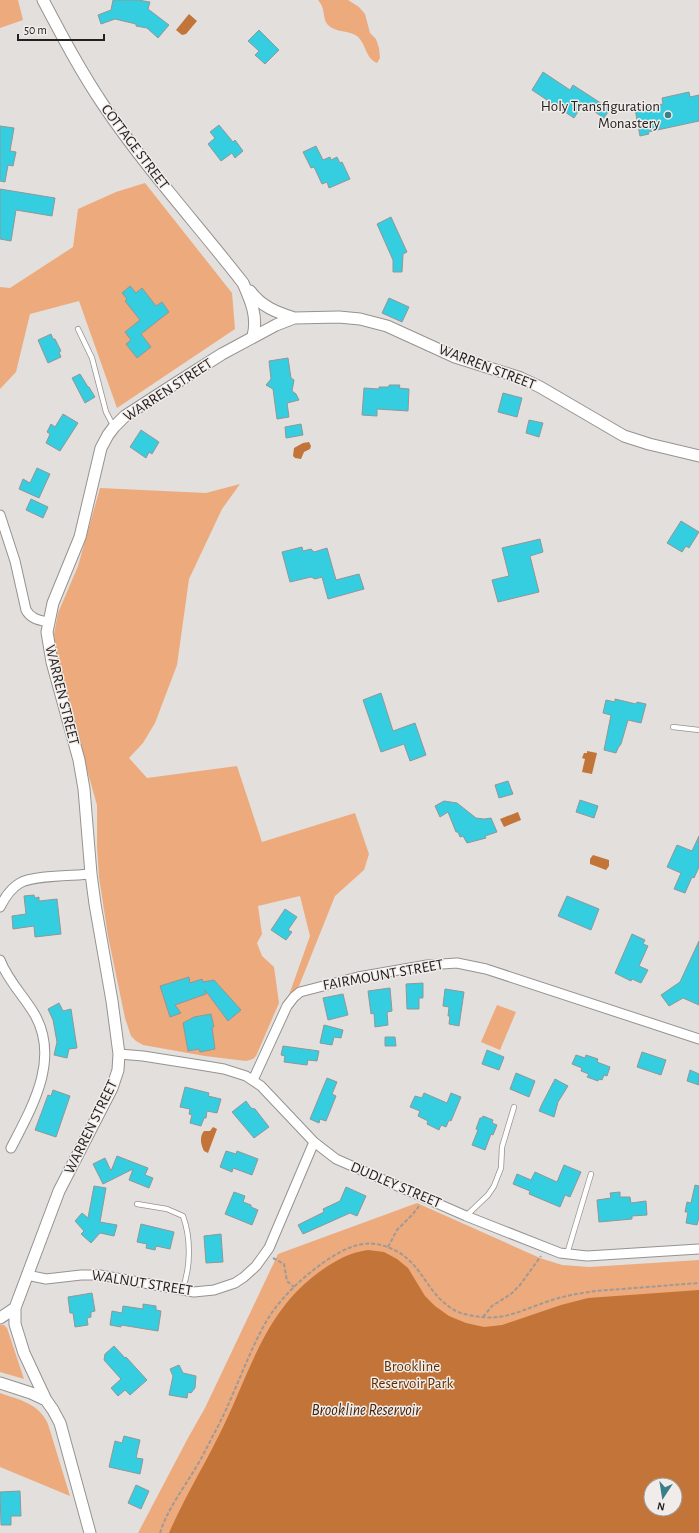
<svg xmlns="http://www.w3.org/2000/svg" width="699" height="1533" font-family="'Alegreya Sans',sans-serif">
<style>
.green{fill:#edaa7c;fill-rule:evenodd}
.water{fill:#c37438;fill-rule:evenodd}
.building{fill:#35cde0;stroke:#919798}
.lines{fill:none;stroke-linecap:round;stroke-linejoin:round}
.service-casing{stroke:#96928f;stroke-width:6}
.minor-casing{stroke:#96928f;stroke-width:11}
.tertiary-casing{stroke:#96928f;stroke-width:13}
.path{stroke:#9e9a98;stroke-width:2;stroke-dasharray:4 2;stroke-linecap:butt}
.service{stroke:#fff;stroke-width:4.5}
.minor{stroke:#fff;stroke-width:9}
.tertiary{stroke:#fff;stroke-width:11}
.poi-dot{fill:#387f89;stroke:#f1ece9;stroke-width:1.5}
.labels{text-anchor:middle;dominant-baseline:central;stroke-width:3;stroke-linejoin:round;paint-order:stroke}
.poi-label{font-size:15px;fill:#242221;stroke:#f1ece9;text-anchor:end}
.street-label{font-size:15px;fill:#242221;stroke:#f1ece9}
.park-label{font-size:15px;fill:#612e00;stroke:#f1ece9}
.water-label{font-size:16px;font-style:italic;fill:#432309;stroke:#f1ece9}
</style>
<rect width="100%" height="100%" fill="#e3dfdc"/>
<path class="green" d="M 0,0 L 18,0 L 23,20 L 0,28 Z
M 318,0 L 348,0 L 359,7 L 365,14 L 370,33 L 376,39 L 379,48 L 380,58 L 377,63 C 365,58 366,43 357,36 C 349,30 336,33 328,25 C 322,19 326,8 318,0 Z
M 145,183 L 232,293 L 235,329 L 117,408 L 79,301 L 30,314 L 16,372 L 0,389 L 0,287 L 10,288 L 73,247 L 78,209 L 116,192 Z
M 240,484 L 222,509 L 189,579 L 177,665 L 155,723 L 143,743 L 129,758 L 147,778 L 237,766 L 262,842 L 355,813 L 369,854 L 364,870 L 335,896 L 297,991 L 289,995 L 310,936 L 300,896 L 258,906 L 262,934 L 257,943 L 262,956 L 274,967 L 279,1003 L 256,1056 L 253,1059 L 246,1061 L 205,1056 L 143,1045 L 136,1041 L 131,1036 L 125,1018 L 108,936 L 99,877 L 97,846 L 97,805 L 56,661 L 54,634 L 58,613 L 78,566 L 100,488 L 206,493 Z
M 497,1005 L 516,1012 L 500,1050 L 481,1042 Z
M 417,1203 L 540,1258 L 562,1265 L 589,1267 L 699,1260 L 699,1533 L 138,1533 L 188,1438 L 205,1408 L 278,1254 ZM 651,1485 L 675,1485 L 675,1509 L 651,1509 Z
M 0,1325 L 4,1325 L 7,1328 L 24,1379 L 0,1372 Z
M 0,1393 C 19,1400 39,1403 48,1424 L 70,1496 L 0,1467 Z"/>
<path class="water" d="M 189,14 L 197,21 L 186,34 L 182,35 L 176,30 Z
M 309,442 L 311,446 L 310,449 L 304,452 L 301,459 L 295,458 L 293,456 L 294,448 L 303,443 Z
M 587,751 L 597,753 L 592,774 L 582,772 L 585,759 L 582,758 L 584,753 L 587,753 Z
M 518,812 L 521,820 L 504,827 L 500,819 Z
M 593,855 L 609,860 L 609,866 L 606,870 L 590,864 L 590,859 Z
M 213,1127 L 217,1129 L 208,1153 L 204,1151 C 201,1145 199,1137 204,1131 L 210,1131 Z
M 368,1250 L 384,1252 L 397,1259 L 408,1268 L 425,1296 L 435,1306 L 449,1316 L 466,1323 L 484,1327 L 502,1325 L 561,1305 L 588,1298 L 699,1290 L 699,1533 L 169,1533 C 185,1496 207,1461 224,1425 C 252,1367 266,1309 322,1270 C 338,1259 349,1253 368,1250 ZM 651,1485 L 675,1485 L 675,1509 L 651,1509 Z"/>
<path class="building" d="M 113,0 L 138,0 L 150,2 L 148,9 L 169,25 L 158,38 L 147,28 L 136,26 L 136,24 L 115,19 L 101,24 L 98,15 L 111,10 Z
M 259,30 L 279,50 L 265,64 L 255,55 L 259,51 L 248,41 Z
M 543,72 L 570,90 L 573,85 L 610,109 L 604,118 L 583,104 L 574,118 L 532,90 Z
M 689,92 L 690,97 L 699,95 L 699,121 L 648,132 L 649,134 L 640,136 L 635,109 L 663,104 L 662,98 Z
M 219,125 L 233,142 L 235,140 L 243,151 L 235,158 L 232,153 L 221,161 L 208,144 L 215,138 L 210,132 Z
M 0,126 L 14,128 L 10,151 L 16,152 L 13,166 L 8,165 L 5,182 L 0,181 Z
M 316,146 L 323,160 L 330,157 L 331,160 L 337,157 L 340,163 L 342,162 L 350,179 L 329,188 L 327,182 L 322,184 L 314,167 L 311,168 L 303,152 Z
M 0,189 L 55,198 L 52,216 L 16,210 L 11,241 L 0,239 Z
M 391,217 L 407,252 L 403,254 L 402,272 L 393,272 L 393,260 L 377,224 Z
M 130,286 L 136,293 L 142,288 L 156,306 L 162,302 L 169,312 L 141,334 L 151,347 L 137,358 L 126,344 L 131,340 L 125,332 L 140,320 L 125,301 L 127,299 L 122,293 Z
M 389,298 L 409,307 L 402,322 L 382,313 Z
M 51,334 L 53,339 L 55,339 L 61,351 L 59,352 L 61,357 L 48,363 L 38,340 Z
M 288,358 L 291,378 L 294,380 L 292,391 L 296,394 L 299,400 L 287,403 L 289,417 L 277,419 L 273,389 L 266,385 L 271,379 L 269,361 Z
M 80,374 L 88,387 L 89,387 L 95,397 L 85,403 L 72,378 Z
M 389,385 L 400,385 L 399,388 L 409,389 L 408,411 L 377,409 L 377,416 L 362,415 L 364,388 L 379,389 L 379,387 L 389,387 Z
M 503,393 L 522,398 L 517,417 L 498,412 Z
M 63,414 L 78,423 L 60,451 L 46,443 L 50,434 L 47,432 L 51,424 L 55,427 Z
M 529,420 L 543,423 L 539,437 L 526,433 Z
M 301,424 L 303,435 L 286,438 L 285,427 Z
M 141,430 L 159,442 L 152,454 L 149,452 L 146,458 L 130,447 Z
M 37,468 L 50,474 L 39,498 L 19,489 L 23,479 L 30,483 Z
M 31,499 L 48,507 L 43,518 L 26,510 Z
M 681,521 L 699,532 L 689,548 L 686,546 L 682,552 L 667,543 Z
M 540,539 L 543,552 L 530,556 L 539,592 L 498,602 L 492,580 L 509,576 L 502,548 Z
M 302,547 L 303,551 L 311,549 L 314,552 L 327,548 L 336,580 L 359,574 L 364,589 L 328,599 L 322,577 L 315,579 L 311,577 L 290,582 L 282,552 Z
M 381,693 L 393,731 L 415,723 L 426,755 L 410,761 L 404,744 L 381,752 L 363,700 Z
M 615,699 L 636,704 L 637,702 L 646,704 L 641,723 L 628,720 L 621,744 L 618,748 L 616,753 L 604,750 L 611,715 L 603,713 L 606,700 L 615,702 Z
M 508,781 L 513,794 L 499,798 L 495,785 Z
M 580,800 L 598,806 L 594,818 L 576,812 Z
M 444,801 L 457,803 L 476,818 L 484,819 L 491,818 L 497,832 L 485,836 L 486,838 L 467,843 L 463,836 L 460,837 L 458,832 L 456,832 L 448,812 L 440,817 L 435,806 Z
M 699,836 L 699,867 L 694,878 L 692,877 L 685,893 L 674,889 L 681,873 L 667,867 L 677,845 L 692,851 Z
M 34,895 L 35,898 L 39,897 L 39,901 L 57,899 L 61,934 L 35,937 L 34,926 L 13,929 L 12,916 L 26,914 L 24,896 Z
M 567,896 L 599,909 L 591,930 L 558,916 Z
M 285,909 L 297,917 L 288,930 L 292,932 L 286,940 L 271,930 Z
M 632,934 L 645,940 L 643,944 L 648,946 L 639,966 L 648,970 L 641,983 L 632,979 L 631,981 L 615,973 Z
M 699,941 L 699,1005 L 683,998 L 669,1006 L 661,995 L 680,982 Z
M 189,977 L 190,983 L 202,979 L 203,982 L 214,980 L 241,1010 L 228,1021 L 205,990 L 206,994 L 175,1005 L 181,1013 L 170,1017 L 160,986 Z
M 423,983 L 423,998 L 419,998 L 419,1009 L 407,1009 L 406,984 Z
M 390,988 L 392,1011 L 387,1012 L 388,1025 L 375,1027 L 374,1013 L 371,1014 L 368,991 Z
M 445,989 L 464,992 L 459,1026 L 449,1024 L 450,1016 L 448,1016 L 449,1007 L 443,1006 Z
M 343,994 L 348,1015 L 328,1020 L 323,998 Z
M 59,1003 L 63,1011 L 71,1009 L 77,1048 L 69,1049 L 67,1058 L 54,1055 L 57,1042 L 53,1020 L 48,1009 Z
M 211,1014 L 214,1027 L 212,1027 L 215,1049 L 200,1052 L 199,1049 L 188,1051 L 183,1023 L 194,1017 Z
M 324,1025 L 343,1030 L 341,1038 L 334,1037 L 332,1045 L 320,1043 Z
M 385,1037 L 395,1037 L 396,1046 L 385,1046 Z
M 283,1046 L 319,1051 L 317,1061 L 308,1060 L 307,1065 L 284,1062 L 285,1056 L 281,1055 Z
M 487,1050 L 504,1057 L 499,1070 L 482,1064 Z
M 642,1052 L 666,1060 L 661,1075 L 637,1067 Z
M 576,1055 L 585,1058 L 586,1055 L 598,1059 L 597,1062 L 610,1067 L 607,1076 L 604,1075 L 602,1080 L 599,1079 L 598,1081 L 587,1077 L 589,1074 L 581,1071 L 582,1068 L 572,1064 Z
M 690,1070 L 699,1074 L 699,1085 L 687,1081 Z
M 516,1073 L 535,1081 L 529,1097 L 510,1089 Z
M 327,1078 L 337,1082 L 332,1094 L 336,1096 L 326,1121 L 320,1119 L 319,1123 L 310,1119 Z
M 555,1079 L 568,1086 L 558,1102 L 554,1117 L 539,1111 L 542,1104 Z
M 185,1087 L 209,1093 L 208,1096 L 221,1099 L 217,1113 L 207,1111 L 206,1118 L 204,1118 L 201,1126 L 190,1123 L 192,1115 L 189,1114 L 190,1109 L 180,1107 Z
M 53,1090 L 70,1096 L 56,1137 L 35,1130 L 48,1095 L 51,1096 Z
M 424,1093 L 447,1103 L 451,1093 L 461,1097 L 451,1121 L 449,1120 L 446,1127 L 441,1125 L 439,1130 L 427,1124 L 428,1121 L 418,1116 L 420,1111 L 410,1107 L 415,1096 L 422,1098 Z
M 246,1101 L 251,1108 L 255,1109 L 269,1127 L 254,1138 L 232,1112 Z
M 483,1116 L 493,1120 L 492,1123 L 497,1125 L 493,1135 L 491,1134 L 485,1150 L 472,1145 L 478,1130 L 476,1129 L 480,1118 L 482,1118 Z
M 226,1151 L 236,1154 L 237,1151 L 258,1159 L 252,1175 L 233,1168 L 232,1172 L 220,1167 Z
M 117,1156 L 148,1168 L 145,1175 L 153,1178 L 149,1188 L 129,1180 L 133,1169 L 103,1184 L 93,1164 L 105,1158 L 111,1171 Z
M 564,1165 L 581,1172 L 570,1197 L 565,1195 L 560,1207 L 529,1194 L 530,1191 L 513,1184 L 517,1174 L 531,1180 L 535,1172 L 557,1182 Z
M 695,1185 L 699,1186 L 699,1217 L 697,1225 L 686,1223 L 688,1212 L 685,1212 L 687,1202 L 691,1203 Z
M 94,1186 L 106,1188 L 100,1222 L 117,1225 L 114,1236 L 100,1233 L 91,1243 L 81,1234 L 84,1231 L 75,1221 L 82,1213 L 88,1218 Z
M 346,1187 L 366,1196 L 357,1216 L 350,1213 L 303,1234 L 298,1225 L 324,1212 L 323,1209 L 340,1201 Z
M 234,1192 L 245,1196 L 243,1202 L 251,1205 L 251,1207 L 258,1210 L 252,1225 L 225,1214 Z
M 620,1192 L 620,1197 L 630,1197 L 631,1203 L 646,1201 L 647,1215 L 632,1216 L 632,1219 L 599,1222 L 597,1200 L 611,1198 L 610,1193 Z
M 141,1224 L 174,1232 L 170,1249 L 156,1246 L 155,1250 L 146,1248 L 147,1244 L 137,1242 Z
M 221,1234 L 223,1262 L 206,1263 L 204,1236 Z
M 92,1293 L 95,1311 L 91,1312 L 91,1317 L 87,1318 L 88,1325 L 75,1327 L 73,1313 L 70,1313 L 68,1297 Z
M 143,1304 L 156,1306 L 156,1310 L 161,1311 L 158,1331 L 121,1325 L 121,1327 L 110,1325 L 112,1311 L 122,1313 L 123,1306 L 143,1309 Z
M 114,1346 L 125,1358 L 126,1357 L 147,1380 L 130,1395 L 125,1390 L 118,1396 L 111,1388 L 121,1379 L 104,1360 L 105,1354 Z
M 179,1365 L 183,1373 L 196,1376 L 195,1388 L 191,1393 L 188,1392 L 187,1398 L 169,1395 L 173,1376 L 170,1369 Z
M 124,1436 L 140,1440 L 136,1458 L 143,1459 L 140,1474 L 109,1467 L 115,1441 L 122,1443 Z
M 136,1485 L 149,1491 L 141,1509 L 128,1503 Z
M 20,1491 L 21,1516 L 11,1516 L 11,1525 L 1,1525 L 0,1492 Z"/>
<g class="lines">
<g class="service-casing">
<path id="service" d="M 78,329 L 92,358 L 106,412 L 114,427
M 673,727 L 699,730
M 137,1204 L 167,1209 L 183,1216 C 191,1238 191,1268 182,1290
M 466,1216 L 488,1195 L 494,1186 L 501,1168 L 502,1147 L 514,1107
M 567,1254 L 591,1174"/>
</g>
<g class="minor-casing">
<path id="minor" d="M 0,515 L 15,561 L 26,610 C 31,619 39,620 48,622
M 0,907 C 4,899 11,888 20,883 C 34,875 73,876 91,874
M 0,960 C 8,981 24,996 35,1015 C 60,1060 32,1107 11,1148
M 119,1054 L 143,1056 L 206,1066 L 224,1069 L 246,1076 L 261,1086 L 314,1142 L 336,1159 L 466,1216 L 560,1253 L 587,1256 L 699,1249
M 253,1080 L 287,1006 L 294,997 L 300,992 L 358,977 L 427,965 L 457,963 L 486,969 L 699,1039
M 27,1275 L 46,1279 L 81,1275 L 100,1275 L 194,1292 L 214,1290 L 235,1283 L 244,1277 L 256,1266 L 269,1248 L 314,1142"/>
</g>
<g class="tertiary-casing">
<path id="tertiary" d="M 43,0 C 62,36 81,72 104,106 C 146,168 197,224 243,283 C 251,301 258,317 253,336
M 250,291 C 262,307 276,312 294,318
M 0,1318 L 15,1308
M 0,1383 L 31,1393 L 46,1400
M 90,1533 L 60,1423 L 53,1410 L 46,1400 L 24,1353 L 15,1324 L 15,1308 L 59,1191 L 112,1088 L 118,1070 L 119,1054 L 112,1001 L 95,904 L 91,874 L 84,789 L 79,760 L 52,662 L 47,632 L 53,603 L 80,537 L 101,448 L 108,435 L 114,427 L 125,416 L 173,385 L 222,354 L 276,325 L 294,318 L 339,317 L 360,319 L 387,326 L 455,357 L 521,378 L 540,387 L 624,436 L 649,444 L 699,456"/>
</g>
<path class="path" d="M 388,1247 L 397,1230 L 413,1214 L 419,1206
M 273,1258 L 284,1264 L 287,1281 L 294,1287
M 483,1317 L 492,1306 L 511,1294 L 520,1285 L 541,1256
M 160,1533 C 167,1510 183,1489 195,1469 C 203,1456 209,1443 216,1430 C 235,1394 247,1355 267,1320 C 282,1296 304,1276 327,1260 C 344,1249 361,1240 381,1245 C 422,1256 422,1289 451,1308 C 459,1314 472,1316 482,1317 C 505,1320 525,1309 546,1302 C 560,1297 574,1294 589,1292 C 600,1290 611,1290 622,1289 C 648,1287 673,1285 699,1283"/>
<use href="#service" class="service"/>
<use href="#minor" class="minor"/>
<use href="#tertiary" class="tertiary"/>
</g>
<circle class="poi-dot" cx="668" cy="115" r="4"/>
<g class="labels">
<g class="poi-label">
<text x="660" y="106">Holy Transfiguration<tspan x="660" dy="17">Monastery</tspan></text>
</g>
<g class="street-label">
<text transform="translate(135 147) rotate(53)">COTTAGE STREET</text>
<text transform="translate(487 367) rotate(21)">WARREN STREET</text>
<text transform="translate(168 390) rotate(-33)">WARREN STREET</text>
<text transform="translate(62 695) rotate(76)">WARREN STREET</text>
<text transform="translate(383 975) rotate(-10)">FAIRMOUNT STREET</text>
<text transform="translate(91 1127) rotate(-64)">WARREN STREET</text>
<text transform="translate(396 1185) rotate(23)">DUDLEY STREET</text>
<text transform="translate(142 1283) rotate(9)">WALNUT STREET</text>
</g>
<g class="park-label">
<text x="412" y="1366">Brookline<tspan x="412" dy="17">Reservoir Park</tspan></text>
</g>
<g class="water-label">
<text x="366" y="1410">Brookline Reservoir</text>
</g>
</g>
<g transform="translate(663 1497) rotate(192)"><circle r="19" fill="#f1ece9" stroke="#9f9b99"/>
<path d="M0-3L7 15L0 10L-7 15Z" fill="#387f89"/>
<text y="-6" font-size="11" font-weight="bold" text-anchor="middle" fill="#242221">N</text>
</g>
<path d="M18 34v6h86v-6" fill="none" stroke="#242221" stroke-width="2"/>
<text x="24" y="34" font-size="12" fill="#242221" stroke="#f1ece9" stroke-width="3" paint-order="stroke">50 m</text>
</svg>
